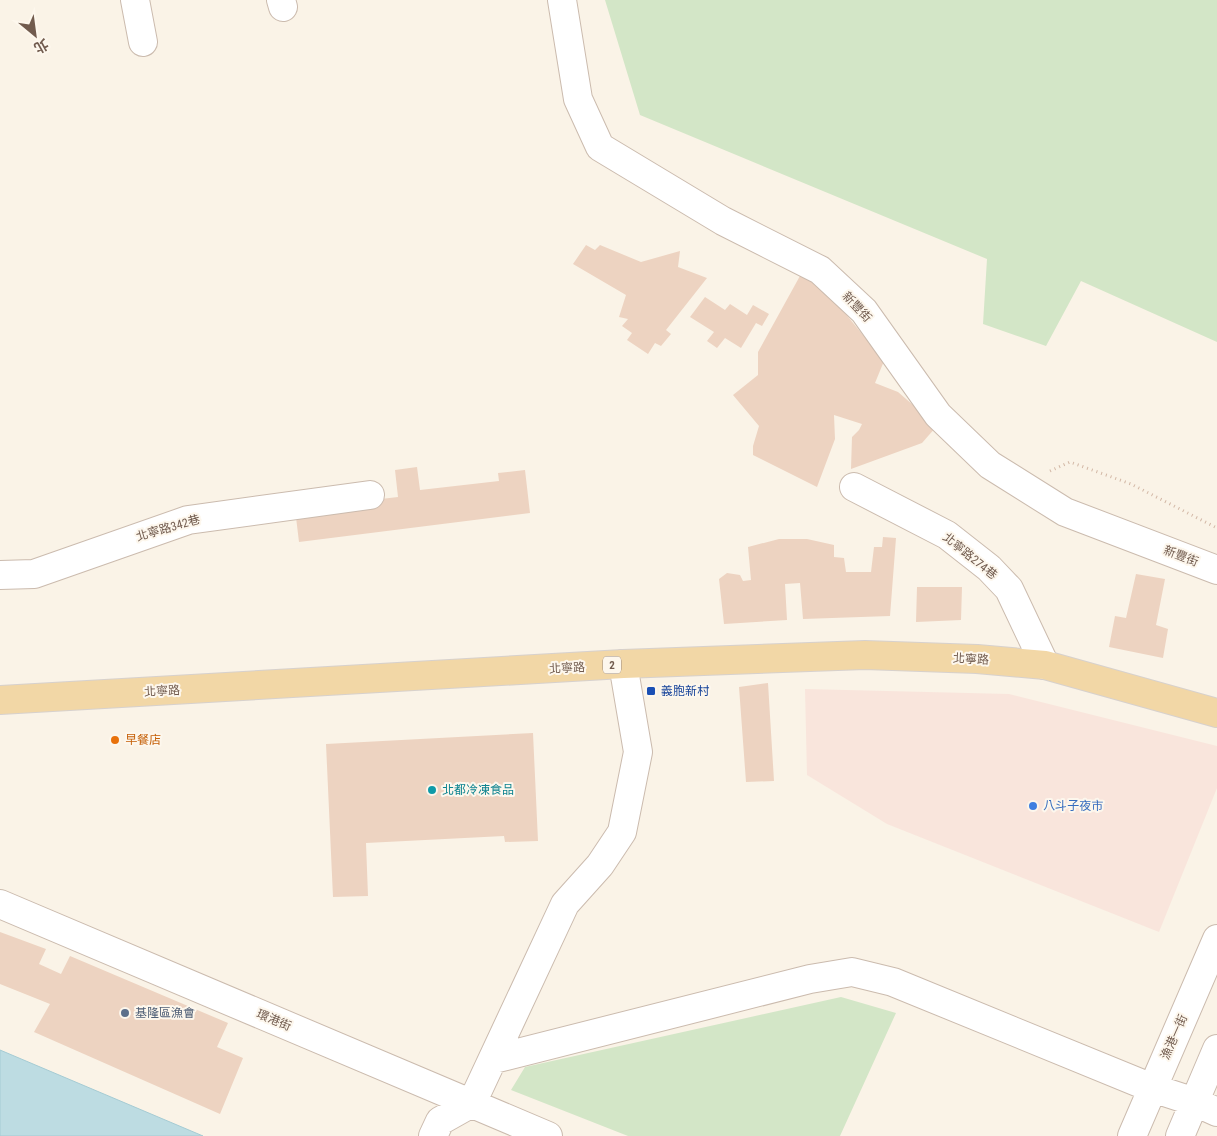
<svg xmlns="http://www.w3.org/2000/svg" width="1217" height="1136" font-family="'Roboto Condensed','Noto Sans TC',sans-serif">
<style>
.commercial{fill:#f9e5dc}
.green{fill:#d3e6c7}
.water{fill:#bddce2;stroke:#a5cbd3}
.building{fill:#edd3c1}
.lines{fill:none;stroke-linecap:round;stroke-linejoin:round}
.minor-casing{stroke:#cbbbae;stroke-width:30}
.major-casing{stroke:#d7d1cd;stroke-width:30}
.path{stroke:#d2b7a5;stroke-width:3;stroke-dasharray:1 4;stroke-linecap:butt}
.minor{stroke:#fff;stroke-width:28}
.major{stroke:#f2d7a6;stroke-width:28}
.transit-dot{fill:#1a4fb4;stroke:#fdf7ed;stroke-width:2}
.food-dot{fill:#e8710a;stroke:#fdf7ed;stroke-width:2}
.culture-dot{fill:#0f9aa8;stroke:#fdf7ed;stroke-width:2}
.shop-dot{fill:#3f7fe0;stroke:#fdf7ed;stroke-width:2}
.service-dot{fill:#5c6f8a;stroke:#fdf7ed;stroke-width:2}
.labels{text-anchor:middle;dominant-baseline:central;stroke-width:4;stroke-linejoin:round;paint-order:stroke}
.shield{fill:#fdf7ed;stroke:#9b8a7e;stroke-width:1}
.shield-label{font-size:11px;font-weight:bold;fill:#715b4e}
.street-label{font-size:12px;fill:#715b4e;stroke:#fdf7ed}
.transit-label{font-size:12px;fill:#164399;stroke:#fdf7ed;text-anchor:start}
.food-label{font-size:12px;fill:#c56008;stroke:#fdf7ed;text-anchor:start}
.culture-label{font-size:12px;fill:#0d838f;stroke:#fdf7ed;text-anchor:start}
.shop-label{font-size:12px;fill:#366cbe;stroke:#fdf7ed;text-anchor:start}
.service-label{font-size:12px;fill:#4e5e75;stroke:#fdf7ed;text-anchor:start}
</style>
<rect width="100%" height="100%" fill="#faf3e7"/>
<path class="commercial" d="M 805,689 L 1009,694 L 1217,746 L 1217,788 L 1159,932 L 887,824 L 807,775 Z"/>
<path class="green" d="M 605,0 L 1217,0 L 1217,342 L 1081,281 L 1046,346 L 983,324 L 987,259 L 640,115 Z
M 841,997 L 896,1013 L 840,1136 L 628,1136 L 511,1090 L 525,1067 Z"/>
<path class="water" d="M 0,1050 L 203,1136 L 0,1136 Z"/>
<path class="building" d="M 586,245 L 595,250 L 600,245 L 641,262 L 680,251 L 678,267 L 707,278 L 666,330 L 671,334 L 661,346 L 655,343 L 648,354 L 627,340 L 632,333 L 622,326 L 628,319 L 619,317 L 626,295 L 573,264 Z
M 806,265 L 884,361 L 875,383 L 898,392 L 920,411 L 936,427 L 922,443 L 851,469 L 852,437 L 859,430 L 862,424 L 834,415 L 835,439 L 817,487 L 753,455 L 753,446 L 759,426 L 733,395 L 758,375 L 758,352 Z
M 705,297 L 725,310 L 730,304 L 747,315 L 753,305 L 769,314 L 762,326 L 756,323 L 741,348 L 725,338 L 717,348 L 707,341 L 714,332 L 690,317 Z
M 417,467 L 420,490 L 499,481 L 498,473 L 525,470 L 530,513 L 299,542 L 295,509 L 398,497 L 395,470 Z
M 883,537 L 896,538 L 890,616 L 803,619 L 800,583 L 785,584 L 787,620 L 724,624 L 719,579 L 727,573 L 740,575 L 743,581 L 751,580 L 748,547 L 779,539 L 807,539 L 834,545 L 834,557 L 844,558 L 846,572 L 871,572 L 874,547 L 882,547 Z
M 1136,574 L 1165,579 L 1156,625 L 1168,629 L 1163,658 L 1109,647 L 1115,616 L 1126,618 Z
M 917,587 L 962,587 L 961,620 L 916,622 Z
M 768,683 L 774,781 L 746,782 L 739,687 Z
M 533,733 L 538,841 L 505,842 L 504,836 L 366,843 L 368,896 L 333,897 L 326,744 Z
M 0,932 L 46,949 L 39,964 L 61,974 L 70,956 L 228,1023 L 217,1047 L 243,1058 L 220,1114 L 34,1032 L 50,1004 L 0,984 Z"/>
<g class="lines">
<g class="minor-casing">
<path id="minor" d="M 135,0 L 143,42
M 281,0 L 283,7
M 562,0 L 578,99 L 600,147 L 723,221 L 820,270 L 864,311 L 938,415 L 990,465 L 1065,512 L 1217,570
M 854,487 L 947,535 L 989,568 L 1009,589 L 1045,665
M 0,575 L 34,574 L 188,520 L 370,495
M 0,904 L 548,1136
M 494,1059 L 810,979 L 852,972 L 893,982 L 1152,1088 L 1195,1102 L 1217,1112
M 433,1136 L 440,1121 L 472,1103 L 565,904 L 600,865 L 622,832 L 638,752 L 623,664
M 1132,1136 L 1217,939
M 1180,1136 L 1217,1049"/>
</g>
<g class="major-casing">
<path id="major" d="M 0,700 L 623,664 L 865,655 L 977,659 L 1045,665 L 1217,713"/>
</g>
<path class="path" d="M 1050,471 L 1070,462 L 1131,484 L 1217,528"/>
<use href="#minor" class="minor"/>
<use href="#major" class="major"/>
</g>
<rect class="transit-dot" x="646" y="686" width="10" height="10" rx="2.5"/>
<circle class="food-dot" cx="115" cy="740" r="5"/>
<circle class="culture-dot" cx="432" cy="790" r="5"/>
<circle class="shop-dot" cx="1033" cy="806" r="5"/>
<circle class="service-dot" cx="125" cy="1013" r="5"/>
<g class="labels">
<rect class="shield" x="603" y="656.5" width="18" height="17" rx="4"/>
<g class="shield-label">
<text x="612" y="665">2</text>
</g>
<g class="street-label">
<text transform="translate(857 307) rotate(47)">新豐街</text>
<text transform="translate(168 528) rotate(-16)">北寧路342巷</text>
<text transform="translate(970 556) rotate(39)">北寧路274巷</text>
<text transform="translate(1181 556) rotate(21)">新豐街</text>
<text transform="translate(971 659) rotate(3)">北寧路</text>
<text transform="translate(567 668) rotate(-3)">北寧路</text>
<text transform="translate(162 691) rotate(-3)">北寧路</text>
<text transform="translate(274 1020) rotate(23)">環港街</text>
<text transform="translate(1174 1037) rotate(-66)">漁港一街</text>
</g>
<g class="transit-label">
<text x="661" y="691">義胞新村</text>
</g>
<g class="food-label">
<text x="125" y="740">早餐店</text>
</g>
<g class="culture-label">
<text x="442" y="790">北都冷凍食品</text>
</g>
<g class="shop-label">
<text x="1043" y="806">八斗子夜市</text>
</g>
<g class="service-label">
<text x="135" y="1013">基隆區漁會</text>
</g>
</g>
<g transform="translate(35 35) rotate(151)" stroke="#fdf7ed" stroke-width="4" paint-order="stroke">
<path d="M0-4L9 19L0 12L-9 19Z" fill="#715b4e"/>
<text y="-8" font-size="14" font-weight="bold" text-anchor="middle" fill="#715b4e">北</text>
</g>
</svg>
